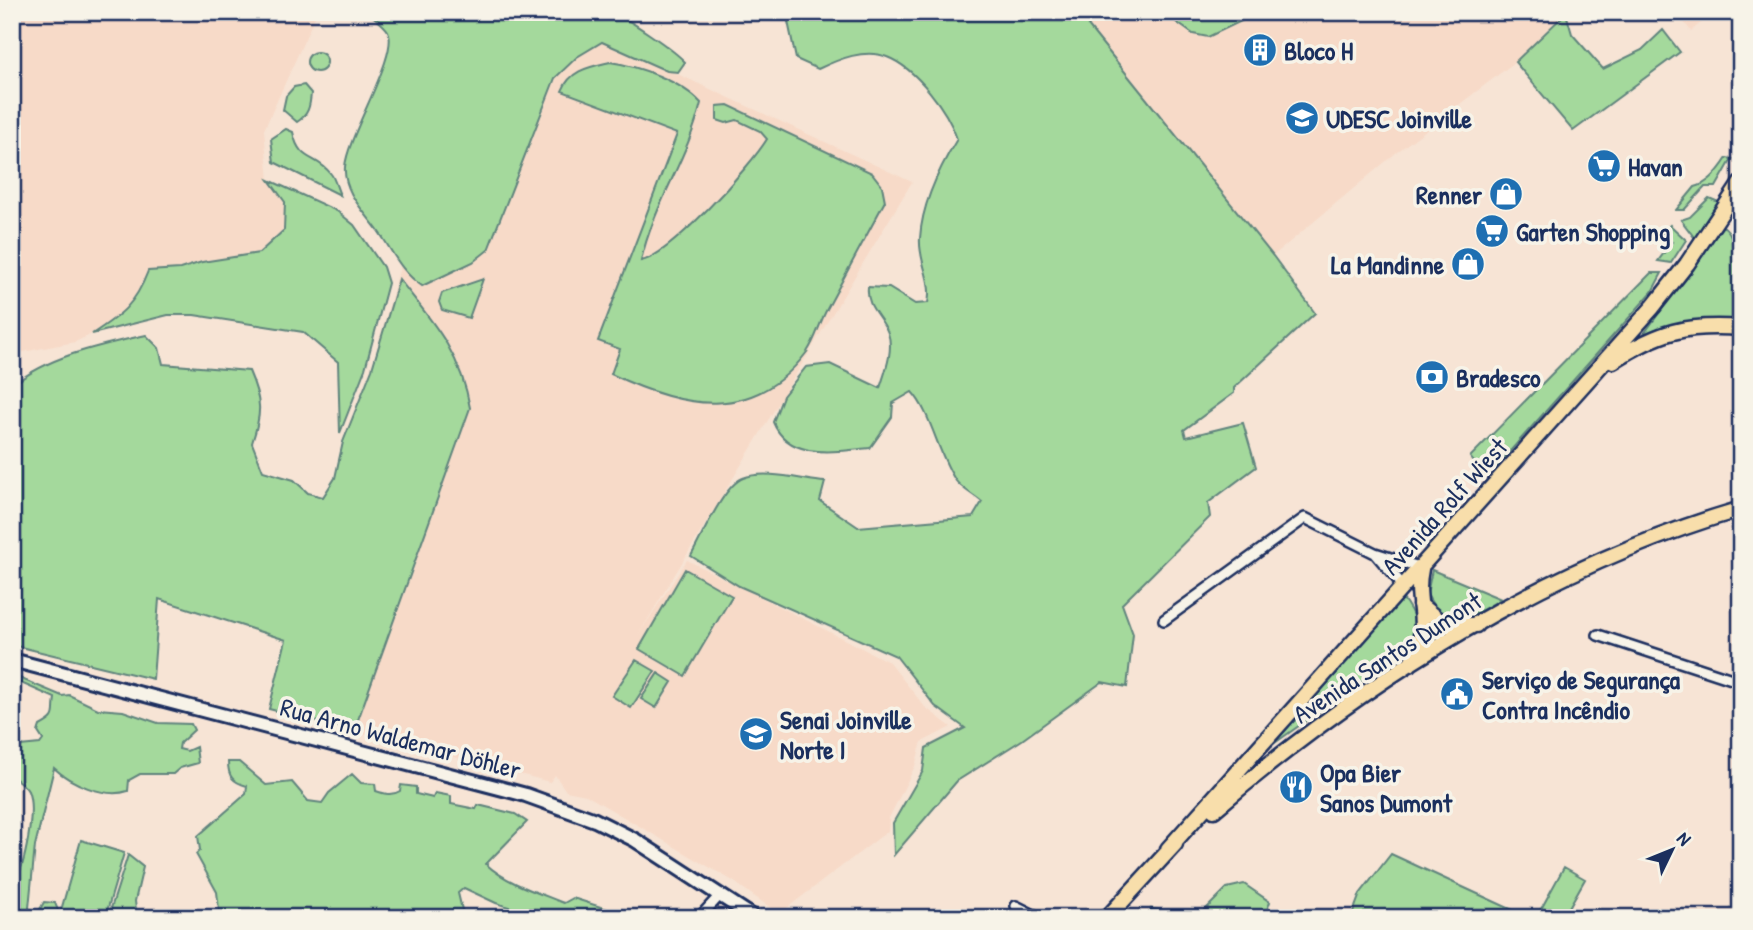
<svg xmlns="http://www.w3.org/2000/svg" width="1753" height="930" font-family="'Patrick Hand',sans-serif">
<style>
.built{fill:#f7dac8}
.green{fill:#a4d99c;stroke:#60847d;stroke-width:2}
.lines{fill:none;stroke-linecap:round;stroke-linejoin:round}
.street-casing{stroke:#1b2f5e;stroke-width:14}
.secondary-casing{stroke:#1b2f5e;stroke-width:18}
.primary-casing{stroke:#1b2f5e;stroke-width:19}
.street{stroke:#f7f3e8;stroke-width:9}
.secondary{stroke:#f7f3e8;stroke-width:12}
.primary{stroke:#f8deab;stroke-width:14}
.labels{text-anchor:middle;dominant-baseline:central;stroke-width:7;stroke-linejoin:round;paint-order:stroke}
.poi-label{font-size:26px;font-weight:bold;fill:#1b2f5e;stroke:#f7f3e8;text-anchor:start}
.street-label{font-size:26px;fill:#1b2f5e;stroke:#f7f3e8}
</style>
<rect width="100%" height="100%" fill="#f7e4d5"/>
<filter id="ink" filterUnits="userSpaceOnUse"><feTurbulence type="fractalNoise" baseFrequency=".0143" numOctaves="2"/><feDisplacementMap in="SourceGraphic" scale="14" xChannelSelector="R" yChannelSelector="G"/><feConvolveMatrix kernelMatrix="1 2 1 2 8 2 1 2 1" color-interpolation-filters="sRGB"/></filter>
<g filter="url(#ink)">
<path class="built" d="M 12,12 L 317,12 L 264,130 L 269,180 L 285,202 L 284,230 L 259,253 L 202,262 L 180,269 L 140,292 L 125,313 L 92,334 L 75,342 L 12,354 Z
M 472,12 L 543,12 L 912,182 L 639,634 L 687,560 L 889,662 L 925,707 L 951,727 L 922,742 L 915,766 L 889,818 L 888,831 L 779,914 L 733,881 L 586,795 L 566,791 L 555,775 L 550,782 L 275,711 Z
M 1104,12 L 1568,12 L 1515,62 L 1397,152 L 1273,256 L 1087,26 Z
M 1676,12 L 1714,12 L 1691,31 Z"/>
<path class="green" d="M 368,12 L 548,12 L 549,17 C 568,14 592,7 611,12 C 625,16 674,50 685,62 L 678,72 L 667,71 L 602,42 L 577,57 L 555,78 L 488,250 L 473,262 L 422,286 C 401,272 393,252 379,232 C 366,213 343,193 345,167 C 347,136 400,53 388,31 C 384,24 374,18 368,12 Z
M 786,12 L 1104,12 L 1088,26 L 1273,256 L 1315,313 L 1234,388 L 1234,393 L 1184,430 L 1186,437 L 1243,423 L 1256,467 L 1208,503 L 1210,517 L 1122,604 L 1133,634 L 1127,687 L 1102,682 L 1022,740 L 957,781 L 894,855 L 893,823 L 923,771 L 926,748 L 965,728 L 935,706 L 896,656 L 739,586 L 691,556 C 702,537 723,486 743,478 C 765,469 802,480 825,482 L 820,501 L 858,527 L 973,517 L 982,502 C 974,495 962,489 956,481 C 938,455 931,412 912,392 L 893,403 L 892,417 L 870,448 C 836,451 789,461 773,422 L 783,396 L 806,367 L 830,364 L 880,388 C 885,372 894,350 888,333 C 881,315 866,308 868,287 L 889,288 L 915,304 L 928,303 C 933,280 918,261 920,238 C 922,205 940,167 957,139 C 948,111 916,68 887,57 C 865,48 839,59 818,69 L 796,59 Z
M 1162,12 L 1260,12 L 1208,37 L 1193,34 Z
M 1566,13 L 1572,34 L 1603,69 L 1642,50 L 1663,30 L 1680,52 L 1573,131 L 1515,62 Z
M307 62a10 10 0 1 1 20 0a10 10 0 1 1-20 0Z
M 610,62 C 638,66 681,81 701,103 C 688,158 653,206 641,261 C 669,256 751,166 767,139 L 760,131 L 737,120 L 726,123 L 717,120 L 717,106 L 728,105 L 872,173 L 882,186 L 885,201 C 866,237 846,273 827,309 C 819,324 816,339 807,352 C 753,424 682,408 611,374 L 620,349 L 598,341 L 677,134 L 562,91 C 570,70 589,67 610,62 Z
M 304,85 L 311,93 C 310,107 308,115 297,122 L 283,110 L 286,96 L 294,87 Z
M 286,129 L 293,132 C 299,163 316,154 331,174 C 335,179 337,189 340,195 L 274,162 L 271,139 Z
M 1727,158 L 1732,159 L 1716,187 L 1705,187 L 1684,210 L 1676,210 L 1695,187 C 1708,184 1720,169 1727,158 Z
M 269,180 L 337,211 L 354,225 L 383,267 L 388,283 L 365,369 L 340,433 L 338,362 L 303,332 L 194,315 L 168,315 L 92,334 C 121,315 135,305 148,271 L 180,269 L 202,262 L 259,253 L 284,230 L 285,202 Z
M 1709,198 L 1721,203 L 1697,241 L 1681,220 L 1690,217 Z
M 1670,225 L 1686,240 L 1671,263 L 1658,261 L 1672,242 L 1661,234 Z
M 1723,226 C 1742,238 1741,300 1741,322 L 1643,335 Z
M 1651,273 L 1662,273 L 1652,292 L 1495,468 L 1474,462 L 1470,457 Z
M 399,279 C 433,322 461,353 470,408 L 354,731 L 269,709 L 286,640 L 159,599 L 153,679 L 12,645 L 12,386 C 48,356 101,345 146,335 L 159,348 L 163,364 L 249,371 C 262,401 262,413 252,443 L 263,471 L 294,480 L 308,493 L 323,497 L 335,478 L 343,442 L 372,369 Z
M 483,279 L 469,318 L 442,310 L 439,302 L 442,293 Z
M 685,569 L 732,596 L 685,676 L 639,649 Z
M 1432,570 L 1501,599 C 1473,616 1445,634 1427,594 Z
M 1401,596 C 1413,612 1423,628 1410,647 L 1272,745 Z
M 636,660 L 655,671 L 631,708 L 612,696 Z
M 658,673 L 672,682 L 656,708 L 641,699 Z
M 12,675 L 62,696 L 69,695 L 98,709 L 123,711 L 158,723 L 191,724 L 194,730 L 180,743 L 179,749 L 187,751 L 196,747 L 198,763 L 180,768 L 173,774 L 140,774 L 129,780 L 128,791 C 105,799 70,783 54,768 L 35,846 L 29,908 L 38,913 L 44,902 L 55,903 L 61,918 L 12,918 L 17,900 L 14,884 C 25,867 36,810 28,791 C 25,785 18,781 12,776 L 12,757 L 20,746 L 40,744 L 43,740 L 38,732 L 40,726 C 59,716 52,715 55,698 L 12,679 Z
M 228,762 L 239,762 L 266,785 L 292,782 L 308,801 L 322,803 L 329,793 L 352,774 L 361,783 L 375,784 L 376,791 C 385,794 392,796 400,791 L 401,785 L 416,787 L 416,794 L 433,798 L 435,793 L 451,796 L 451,804 L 476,809 L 478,805 L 515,814 L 527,822 L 486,864 C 506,883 539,893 564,903 L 573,898 L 610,910 L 620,918 L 544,918 L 496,903 L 464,888 L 458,893 L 462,910 L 473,918 L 220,918 L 217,892 L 196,854 L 200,850 L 198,836 L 246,794 L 247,786 C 233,782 228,777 228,762 Z
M 81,840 L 124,853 L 105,918 L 71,918 L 60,914 Z
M 1391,854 L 1530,918 L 1351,918 L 1360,894 Z
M 128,855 L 143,867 L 135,901 L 137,918 L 108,918 Z
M 1564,867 L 1585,879 L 1563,918 L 1552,918 L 1540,911 Z
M 1244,884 L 1270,902 L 1264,918 L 1150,918 L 1151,909 L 1199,916 L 1227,888 Z"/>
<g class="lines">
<g class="street-casing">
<path id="street" d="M 1376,554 L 1404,587
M 1164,620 L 1305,518 L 1375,553 L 1422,568
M 1598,635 L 1741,682
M 1016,906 L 1040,918
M 699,918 L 721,894"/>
</g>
<g class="secondary-casing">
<path id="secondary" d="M 12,660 L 526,795 L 595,820 L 635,840 L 755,918"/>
</g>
<g class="primary-casing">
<path id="primary" d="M 1613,361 C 1660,331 1686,324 1741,328
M 1420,605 L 1444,625 L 1476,625
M 1410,664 C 1434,624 1413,606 1421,569
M 1214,810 C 1366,679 1547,566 1741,509
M 1168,849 L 1653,307 L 1687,264 L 1741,183
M 1107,918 L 1175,844"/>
</g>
<use href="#street" class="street"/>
<use href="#secondary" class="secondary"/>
<use href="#primary" class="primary"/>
</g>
</g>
<defs>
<g id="building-disc" transform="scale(1.75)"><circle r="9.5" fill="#1f6fb2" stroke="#f7f3e8"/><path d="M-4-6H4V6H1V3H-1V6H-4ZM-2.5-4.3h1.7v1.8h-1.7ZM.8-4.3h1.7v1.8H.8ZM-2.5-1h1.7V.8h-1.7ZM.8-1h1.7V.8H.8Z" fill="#fff"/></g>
<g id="university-disc" transform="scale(1.75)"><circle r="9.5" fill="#1f6fb2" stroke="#f7f3e8"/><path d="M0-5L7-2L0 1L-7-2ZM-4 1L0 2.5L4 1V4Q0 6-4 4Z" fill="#fff"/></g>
<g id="supermarket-disc" transform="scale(1.75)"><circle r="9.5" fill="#1f6fb2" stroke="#f7f3e8"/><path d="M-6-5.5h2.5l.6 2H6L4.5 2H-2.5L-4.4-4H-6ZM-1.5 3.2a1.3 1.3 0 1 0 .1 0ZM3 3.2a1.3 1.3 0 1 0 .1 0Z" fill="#fff"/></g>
<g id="shop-disc" transform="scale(1.75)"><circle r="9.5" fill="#1f6fb2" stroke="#f7f3e8"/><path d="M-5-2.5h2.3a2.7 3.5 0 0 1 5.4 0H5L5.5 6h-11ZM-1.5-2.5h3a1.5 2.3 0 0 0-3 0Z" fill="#fff"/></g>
<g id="bank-disc" transform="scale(1.75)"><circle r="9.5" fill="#1f6fb2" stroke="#f7f3e8"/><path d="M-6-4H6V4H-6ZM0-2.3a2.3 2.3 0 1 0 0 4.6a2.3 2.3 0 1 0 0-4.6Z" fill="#fff"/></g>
<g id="civic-disc" transform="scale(1.75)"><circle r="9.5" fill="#1f6fb2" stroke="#f7f3e8"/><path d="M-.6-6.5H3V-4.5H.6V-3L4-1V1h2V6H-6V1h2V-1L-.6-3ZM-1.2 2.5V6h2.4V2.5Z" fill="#fff"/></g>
<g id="restaurant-disc" transform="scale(1.75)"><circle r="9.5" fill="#1f6fb2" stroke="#f7f3e8"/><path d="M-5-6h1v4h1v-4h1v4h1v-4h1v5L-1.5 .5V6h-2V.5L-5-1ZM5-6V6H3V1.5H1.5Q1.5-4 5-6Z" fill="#fff"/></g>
</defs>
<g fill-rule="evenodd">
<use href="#building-disc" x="1260" y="50"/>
<use href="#university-disc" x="1302" y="118"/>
<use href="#supermarket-disc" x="1604" y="166"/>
<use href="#shop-disc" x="1506" y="194"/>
<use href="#supermarket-disc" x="1492" y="231"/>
<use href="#shop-disc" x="1468" y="264"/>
<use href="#bank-disc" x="1432" y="377"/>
<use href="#civic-disc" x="1457" y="694"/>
<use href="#university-disc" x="756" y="734"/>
<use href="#restaurant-disc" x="1296" y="787"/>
</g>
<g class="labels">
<g class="poi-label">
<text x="1284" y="50">Bloco H</text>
<text x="1326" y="118">UDESC Joinville</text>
<text x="1628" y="166">Havan</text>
<text x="1482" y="194" text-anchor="end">Renner</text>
<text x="1516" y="231">Garten Shopping</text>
<text x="1444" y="264" text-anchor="end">La Mandinne</text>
<text x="1456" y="377">Bradesco</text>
<text x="1482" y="679">Serviço de Segurança<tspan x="1482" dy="30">Contra Incêndio</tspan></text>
<text x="780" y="719">Senai Joinville<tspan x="780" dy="30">Norte I</tspan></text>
<text x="1320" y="772">Opa Bier<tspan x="1320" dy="30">Sanos Dumont</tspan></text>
</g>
<g class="street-label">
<text transform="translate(1444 506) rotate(-48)">Avenida Rolf Wiest</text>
<text transform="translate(1387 657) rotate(-33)">Avenida Santos Dumont</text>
<text transform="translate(401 738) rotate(15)">Rua Arno Waldemar Döhler</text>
</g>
</g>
<rect width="1753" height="930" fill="none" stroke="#f7f3e8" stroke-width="42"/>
<rect x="21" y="21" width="1711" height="888" fill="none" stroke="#1b2f5e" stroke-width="2.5" filter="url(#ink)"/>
<g transform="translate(1672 850) rotate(47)" stroke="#f7f3e8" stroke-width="5" paint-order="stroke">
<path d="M0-5L12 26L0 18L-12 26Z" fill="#1b2f5e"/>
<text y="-10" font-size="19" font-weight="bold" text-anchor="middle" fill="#1b2f5e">N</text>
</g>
</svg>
